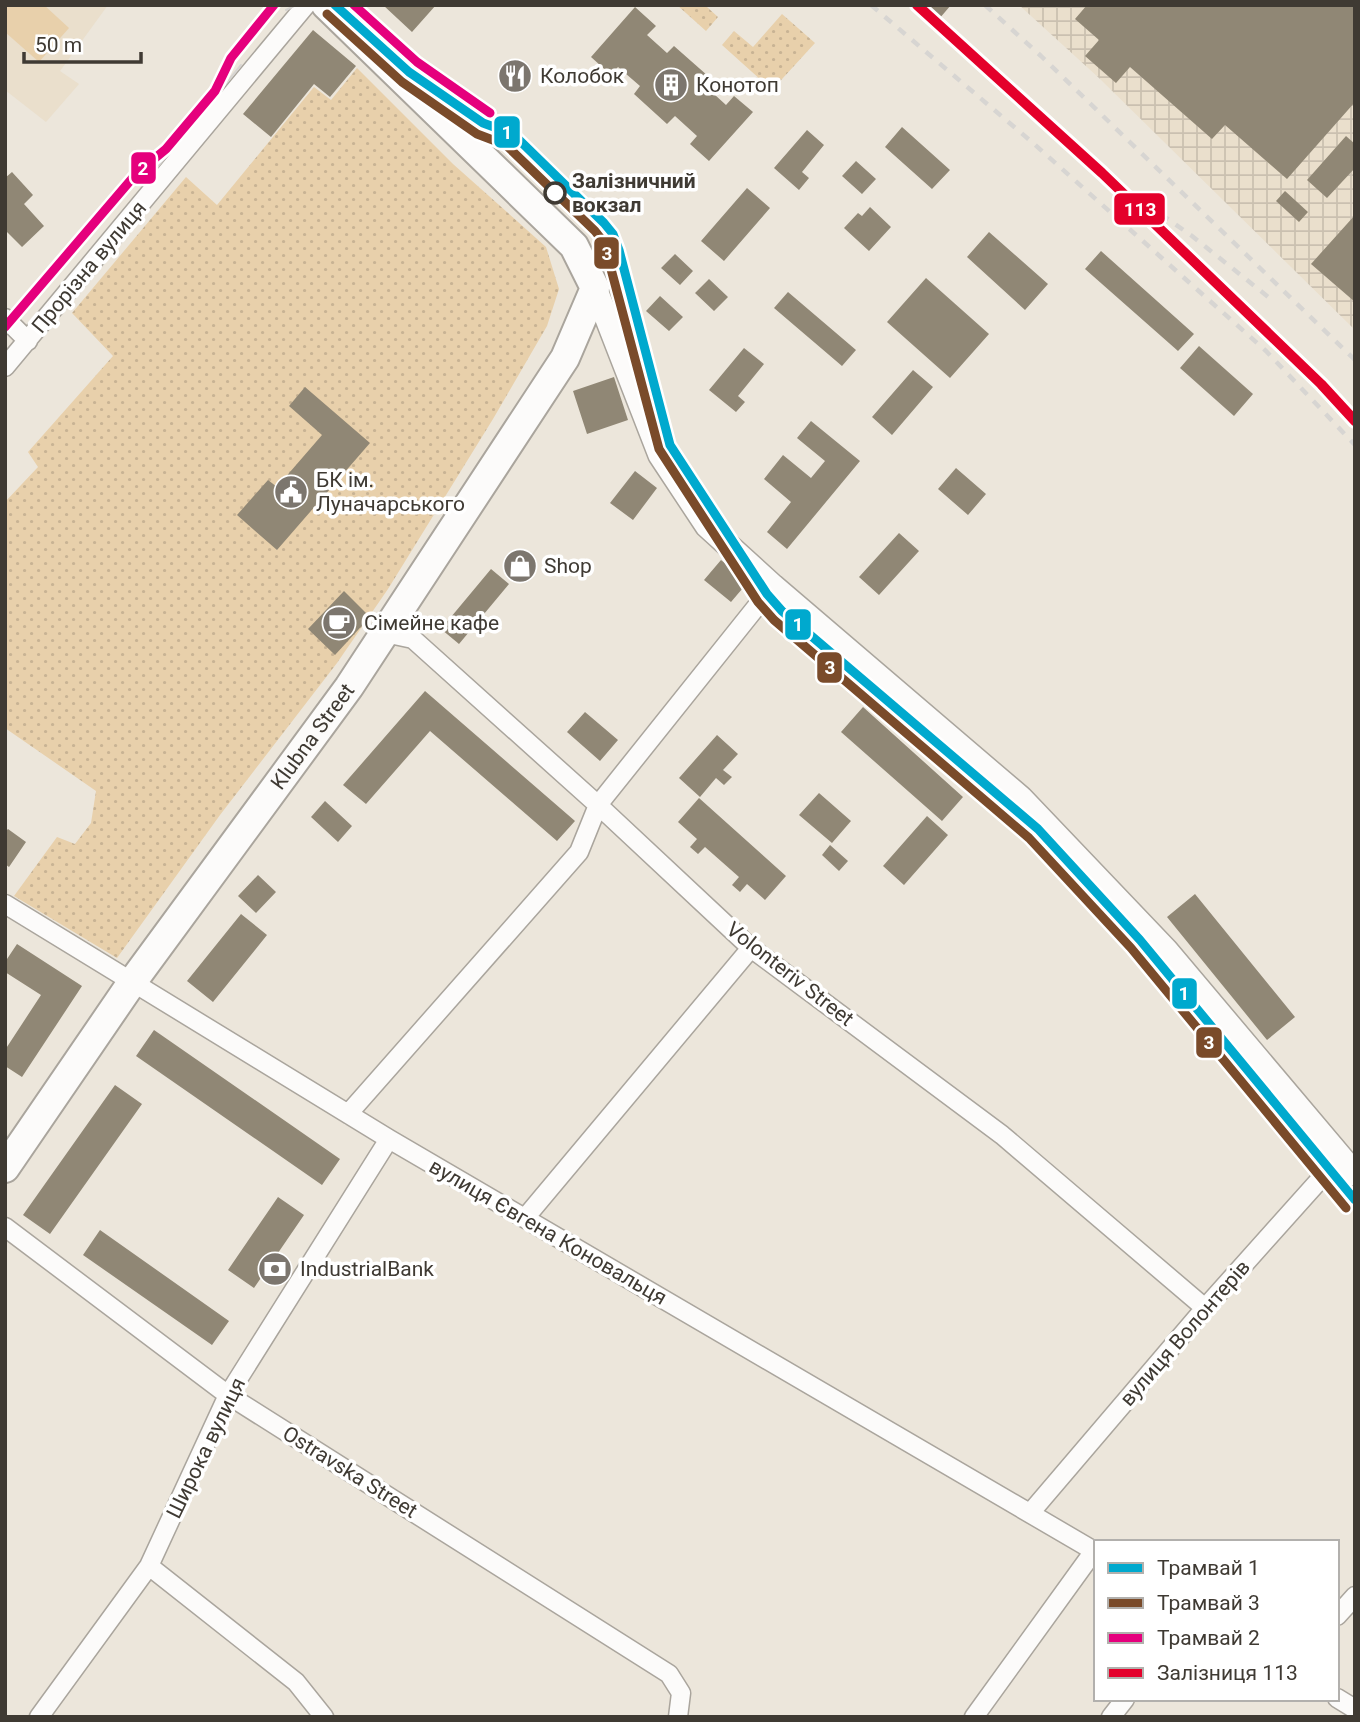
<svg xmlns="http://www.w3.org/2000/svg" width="1360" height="1722" font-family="Roboto,sans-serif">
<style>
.built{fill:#eadfcc}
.industrial{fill:url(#industrial-grid)}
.grass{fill:url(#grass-dots)}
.pitch{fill:#e8d0ab}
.building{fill:#908775}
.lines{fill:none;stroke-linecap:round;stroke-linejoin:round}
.minor-casing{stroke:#aaa59d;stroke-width:21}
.tertiary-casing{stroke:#aaa59d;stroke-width:26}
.primary-casing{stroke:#aaa59d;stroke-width:32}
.minor{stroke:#fcfbfa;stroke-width:18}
.tertiary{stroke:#fcfbfa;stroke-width:23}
.primary{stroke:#fcfbfa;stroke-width:28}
.tram{stroke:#d7d5d2;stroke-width:2}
.rail{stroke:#d7d5d2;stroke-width:4.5;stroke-dasharray:9 9;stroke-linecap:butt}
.rail-1-casing{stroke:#fff;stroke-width:16}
.rail-1{stroke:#e4002b;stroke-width:10}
.tram-1-casing{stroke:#fff;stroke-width:14}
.tram-2-casing{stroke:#fff;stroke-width:14}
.tram-3-casing{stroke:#fff;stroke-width:14}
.tram-1{stroke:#00a9ce;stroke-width:9}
.tram-2{stroke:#7a4b2a;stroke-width:9}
.tram-3{stroke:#e5007d;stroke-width:9}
.stop-dot{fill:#fff;stroke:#3f3a33;stroke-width:3.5}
.labels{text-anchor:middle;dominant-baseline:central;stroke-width:7;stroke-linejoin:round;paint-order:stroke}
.poi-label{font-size:21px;fill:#3f3a33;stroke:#fff;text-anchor:start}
.stop-label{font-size:21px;font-weight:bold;fill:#3f3a33;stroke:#fff;text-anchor:start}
.street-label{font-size:21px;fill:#3f3a33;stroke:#fff}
.line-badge{stroke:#fff;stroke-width:2.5}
.badge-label{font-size:19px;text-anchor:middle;font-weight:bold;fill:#fff}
</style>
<defs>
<pattern id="industrial-grid" width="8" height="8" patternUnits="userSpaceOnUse" patternTransform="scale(1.75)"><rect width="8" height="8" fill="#eadfcc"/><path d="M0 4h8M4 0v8" fill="none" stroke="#cac0b0"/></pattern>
<pattern id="grass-dots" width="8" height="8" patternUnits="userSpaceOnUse" patternTransform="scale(1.75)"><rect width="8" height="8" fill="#e8d0ab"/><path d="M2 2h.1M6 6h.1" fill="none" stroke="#c8b394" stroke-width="1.8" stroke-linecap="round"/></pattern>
</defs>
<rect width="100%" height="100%" fill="#ece6db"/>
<path class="built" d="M 5,5 L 108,5 L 60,71 L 79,84 L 46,122 L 5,90 Z"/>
<path class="industrial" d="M 1019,5 L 1355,5 L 1355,330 L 1099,78 Z"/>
<path class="grass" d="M 677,5 L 708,5 L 707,7 L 718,17 L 706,31 Z
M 782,14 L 815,43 L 772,90 L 722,45 L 734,31 L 753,47 Z
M 357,68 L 453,164 L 546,247 L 559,289 L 547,326 L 493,419 L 388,589 L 337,663 L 220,815 L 117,958 L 14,896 L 57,837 L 75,844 L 91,823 L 96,791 L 5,728 L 5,502 L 38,467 L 28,452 L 113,356 L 72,313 L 186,177 L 217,205 L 314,87 L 331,100 Z"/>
<path class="pitch" d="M 5,5 L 44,5 L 69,28 L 39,62 L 5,32 Z"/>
<path class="building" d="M 383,5 L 436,5 L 412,32 Z
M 924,5 L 951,5 L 939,19 Z
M 1087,5 L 1355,5 L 1355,102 L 1287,179 L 1225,125 L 1212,139 L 1130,67 L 1116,83 L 1085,56 L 1099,40 L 1075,19 Z
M 635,7 L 656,26 L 647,35 L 667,53 L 674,46 L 708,76 L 702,83 L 726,105 L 734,96 L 753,112 L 709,161 L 690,144 L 697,136 L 675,116 L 667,124 L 634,94 L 640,86 L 618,67 L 611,75 L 591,57 Z
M 313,30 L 356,66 L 330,97 L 314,84 L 271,137 L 243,114 Z
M 902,127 L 950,170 L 932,189 L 885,147 Z
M 807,130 L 824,145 L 802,172 L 809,178 L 799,190 L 774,168 Z
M 1346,136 L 1355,144 L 1355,168 L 1327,198 L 1307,180 Z
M 856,161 L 876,179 L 862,194 L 842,176 Z
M 12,172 L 33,195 L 24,204 L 44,226 L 22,247 L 5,230 L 5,178 Z
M 747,188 L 770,208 L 724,261 L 701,241 Z
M 1285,191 L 1308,212 L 1299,222 L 1276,201 Z
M 870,207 L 891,227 L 869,251 L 844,228 L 858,213 L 862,216 Z
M 1355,215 L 1355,302 L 1311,264 Z
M 989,232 L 1048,284 L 1025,310 L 967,257 Z
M 1101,251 L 1194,334 L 1178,351 L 1085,269 Z
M 675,254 L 693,271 L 680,285 L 661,268 Z
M 926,278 L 989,334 L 950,378 L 887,322 Z
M 709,279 L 728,297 L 714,311 L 695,293 Z
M 788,292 L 856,350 L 842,366 L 774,308 Z
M 660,296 L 683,317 L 669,331 L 646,311 Z
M 1199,346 L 1253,394 L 1234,416 L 1180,368 Z
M 744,348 L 764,364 L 738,396 L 745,402 L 736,412 L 709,390 Z
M 913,370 L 933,387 L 892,435 L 872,417 Z
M 614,377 L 628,420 L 587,434 L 573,391 Z
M 305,387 L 370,443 L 277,550 L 237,515 L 268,480 L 277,487 L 322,435 L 289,406 Z
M 811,421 L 860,461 L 787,549 L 767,532 L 791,502 L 764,479 L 783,455 L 811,478 L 825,461 L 797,438 Z
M 956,468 L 986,494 L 968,515 L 938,489 Z
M 635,471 L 657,488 L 633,520 L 610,503 Z
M 899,533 L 919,551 L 879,595 L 859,577 Z
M 721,560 L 748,582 L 731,602 L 704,580 Z
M 491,569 L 509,584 L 459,644 L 441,629 Z
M 344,591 L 370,617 L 335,655 L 308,629 Z
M 425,691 L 575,821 L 557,841 L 430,731 L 366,804 L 343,785 Z
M 863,707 L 963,797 L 942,821 L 841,732 Z
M 585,712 L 618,740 L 600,761 L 567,732 Z
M 717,735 L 738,754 L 723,770 L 732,777 L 724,785 L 716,778 L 700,797 L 679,778 Z
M 819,793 L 851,821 L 832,843 L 799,815 Z
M 699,798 L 786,876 L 765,900 L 747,884 L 740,892 L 732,885 L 739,877 L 705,847 L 698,854 L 690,847 L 697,839 L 678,822 Z
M 325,801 L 352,826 L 338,842 L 311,817 Z
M 927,816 L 948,835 L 904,885 L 883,866 Z
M 8,829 L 26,842 L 9,867 L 5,864 L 5,832 Z
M 830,845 L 848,861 L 839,871 L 822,855 Z
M 258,875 L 276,892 L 256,913 L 238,896 Z
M 1195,894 L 1295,1017 L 1267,1040 L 1167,917 Z
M 241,914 L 267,935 L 213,1002 L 187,981 Z
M 17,944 L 82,986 L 22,1077 L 5,1066 L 5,1050 L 41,995 L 5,972 L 5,962 Z
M 154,1030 L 340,1159 L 322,1185 L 136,1056 Z
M 115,1085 L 142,1104 L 50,1234 L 23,1215 Z
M 278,1197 L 304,1215 L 254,1288 L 228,1270 Z
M 100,1230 L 229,1321 L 212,1345 L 83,1255 Z"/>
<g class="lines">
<g class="minor-casing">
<path id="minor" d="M 5,318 L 28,341
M 5,367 L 306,5
M 385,633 L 413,639 L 598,805 L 751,948 L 1002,1135 L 1205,1308
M 5,904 L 389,1139 L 1096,1552
M 348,1114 L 579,852 L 598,805 L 773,586
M 525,1218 L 751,948
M 5,1227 L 228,1395 L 669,1674 L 681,1693 L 678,1717
M 1031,1512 L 1205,1308 L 1341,1156
M 149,1566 L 296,1682 L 324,1717
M 1337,1616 L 1355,1596
M 1337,1698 L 1355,1709
M 39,1717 L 149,1566 L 228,1395 L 389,1139
M 974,1717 L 1094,1551
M 1111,1717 L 1125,1699"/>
</g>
<g class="tertiary-casing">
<path id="tertiary" d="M 595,288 L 660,455 L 707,526 L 773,586 L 1021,798 L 1166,950 L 1355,1174"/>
</g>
<g class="primary-casing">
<g id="primary">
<path id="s1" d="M 5,1168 L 133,981 L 349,687 L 565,358 L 595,288 L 574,246 L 326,5"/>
</g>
</g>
<use href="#minor" class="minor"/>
<use href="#tertiary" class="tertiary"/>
<use href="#primary" class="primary"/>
<path class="tram" d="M 332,5 L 336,6
M 286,10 L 296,5
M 483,123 L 602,238 L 608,248 L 631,304
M 145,182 L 241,65"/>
<path class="rail" d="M 871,5 L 1033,143 L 1266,351 L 1355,445
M 985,5 L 1041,56 L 1355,360
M 1102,173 L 1192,236 L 1272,300"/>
<g class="rail-1-casing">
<path id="rail-1" d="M 917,5 L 1102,173 L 1321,384 L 1355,421"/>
</g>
<use href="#rail-1" class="rail-1"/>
<g class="tram-1-casing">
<path id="tram-1" d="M 335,5 L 409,72 L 483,123 L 513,134 L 604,223 L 613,234 L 619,250 L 670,445 L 767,594 L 782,611 L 1038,829 L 1140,940 L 1355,1200"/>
</g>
<g class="tram-2-casing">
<path id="tram-2" d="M 327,14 L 402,82 L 477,134 L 506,145 L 595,231 L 602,240 L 607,254 L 659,449 L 758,602 L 774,620 L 1029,838 L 1131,948 L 1346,1208"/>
</g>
<g class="tram-3-casing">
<path id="tram-3" d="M 354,5 L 417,62 L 490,113
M 5,327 L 136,174 L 166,149 L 215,91 L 231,58 L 274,5"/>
</g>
<use href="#tram-1" class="tram-1"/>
<use href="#tram-2" class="tram-2"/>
<use href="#tram-3" class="tram-3"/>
</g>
<defs>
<g id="restaurant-disc" transform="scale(1.75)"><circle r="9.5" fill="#7c766e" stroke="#fff"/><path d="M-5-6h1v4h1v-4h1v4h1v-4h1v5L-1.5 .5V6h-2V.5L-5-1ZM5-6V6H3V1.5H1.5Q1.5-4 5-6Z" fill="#fff"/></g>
<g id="building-disc" transform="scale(1.75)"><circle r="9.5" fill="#7c766e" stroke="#fff"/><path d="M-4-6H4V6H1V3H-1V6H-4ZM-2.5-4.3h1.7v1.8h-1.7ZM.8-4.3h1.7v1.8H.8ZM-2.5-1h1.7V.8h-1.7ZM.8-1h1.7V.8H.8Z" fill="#fff"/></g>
<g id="civic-disc" transform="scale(1.75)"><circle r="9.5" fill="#7c766e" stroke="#fff"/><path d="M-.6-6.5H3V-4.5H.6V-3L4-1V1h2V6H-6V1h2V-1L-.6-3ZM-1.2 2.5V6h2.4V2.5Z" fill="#fff"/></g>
<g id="shop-disc" transform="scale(1.75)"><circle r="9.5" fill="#7c766e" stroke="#fff"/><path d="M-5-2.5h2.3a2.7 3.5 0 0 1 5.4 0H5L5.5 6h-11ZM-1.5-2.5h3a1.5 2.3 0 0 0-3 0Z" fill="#fff"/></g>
<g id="cafe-disc" transform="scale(1.75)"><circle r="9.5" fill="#7c766e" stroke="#fff"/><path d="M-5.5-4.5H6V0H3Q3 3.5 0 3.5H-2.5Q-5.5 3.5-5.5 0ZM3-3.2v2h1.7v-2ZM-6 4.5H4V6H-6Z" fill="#fff"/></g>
<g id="bank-disc" transform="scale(1.75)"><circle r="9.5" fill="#7c766e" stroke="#fff"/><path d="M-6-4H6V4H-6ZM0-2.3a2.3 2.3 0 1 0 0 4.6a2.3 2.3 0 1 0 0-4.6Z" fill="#fff"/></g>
</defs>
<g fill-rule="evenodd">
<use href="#restaurant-disc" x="515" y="76"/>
<use href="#building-disc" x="671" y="85"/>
<use href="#civic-disc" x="291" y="492"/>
<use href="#shop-disc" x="520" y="566"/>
<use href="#cafe-disc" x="339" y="623"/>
<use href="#bank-disc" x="275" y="1269"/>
</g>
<circle class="stop-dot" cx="555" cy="193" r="10"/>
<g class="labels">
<g class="poi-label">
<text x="540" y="76">Колобок</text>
<text x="696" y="85">Конотоп</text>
<text x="316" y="480">БК ім.<tspan x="316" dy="24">Луначарського</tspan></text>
<text x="544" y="566">Shop</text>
<text x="364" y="623">Сімейне кафе</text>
<text x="300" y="1269">IndustrialBank</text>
</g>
<g class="stop-label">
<text x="572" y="181">Залізничний<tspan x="572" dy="24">вокзал</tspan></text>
</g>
<g class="street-label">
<text transform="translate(89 267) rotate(-50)">Прорізна вулиця</text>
<text stroke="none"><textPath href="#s1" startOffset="530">Klubna Street</textPath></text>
<text transform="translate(790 974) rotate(38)">Volonteriv Street</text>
<text transform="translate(548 1232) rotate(30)">вулиця Євгена Коновальця</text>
<text transform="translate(1185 1333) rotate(-49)">вулиця Волонтерів</text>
<text transform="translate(206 1448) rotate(-64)">Широка вулиця</text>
<text transform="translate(350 1472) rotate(32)">Ostravska Street</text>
</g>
</g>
<g class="line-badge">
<rect x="493" y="115" width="28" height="34" rx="7" fill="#00a9ce"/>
<rect x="130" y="151" width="27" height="34" rx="7" fill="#e5007d"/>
<rect x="1113" y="192" width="53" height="34" rx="7" fill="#e4002b"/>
<rect x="593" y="236" width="27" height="34" rx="7" fill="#7a4b2a"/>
<rect x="784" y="608" width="28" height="33" rx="7" fill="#00a9ce"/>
<rect x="816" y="651" width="27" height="33" rx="7" fill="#7a4b2a"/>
<rect x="1171" y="977" width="27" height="33" rx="7" fill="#00a9ce"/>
<rect x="1195" y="1026" width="28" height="33" rx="7" fill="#7a4b2a"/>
</g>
<g class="badge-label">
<text x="507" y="139">1</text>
<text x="143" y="175">2</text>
<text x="1140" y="216">113</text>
<text x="607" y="260">3</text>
<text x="798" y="631">1</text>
<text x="830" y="674">3</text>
<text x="1184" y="1000">1</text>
<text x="1209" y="1049">3</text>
</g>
<rect width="1360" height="1722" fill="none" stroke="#3f3a33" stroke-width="14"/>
<rect x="1094" y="1540" width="245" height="161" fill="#ffffff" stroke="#b2b0ad" stroke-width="2"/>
<rect x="1108" y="1563" width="35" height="10" fill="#00a9ce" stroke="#b2b0ad" stroke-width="2"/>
<text x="1157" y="1575" font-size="21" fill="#3f3a33">Трамвай 1</text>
<rect x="1108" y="1598" width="35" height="10" fill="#7a4b2a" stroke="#b2b0ad" stroke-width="2"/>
<text x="1157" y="1610" font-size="21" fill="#3f3a33">Трамвай 3</text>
<rect x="1108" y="1633" width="35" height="10" fill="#e5007d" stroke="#b2b0ad" stroke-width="2"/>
<text x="1157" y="1645" font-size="21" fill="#3f3a33">Трамвай 2</text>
<rect x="1108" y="1668" width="35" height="10" fill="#e4002b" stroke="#b2b0ad" stroke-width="2"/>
<text x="1157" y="1680" font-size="21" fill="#3f3a33">Залізниця 113</text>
<path d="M24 52v10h117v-10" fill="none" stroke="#3f3a33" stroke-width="3.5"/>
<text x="35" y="52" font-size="21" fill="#3f3a33" stroke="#ffffff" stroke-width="5" paint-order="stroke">50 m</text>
</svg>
